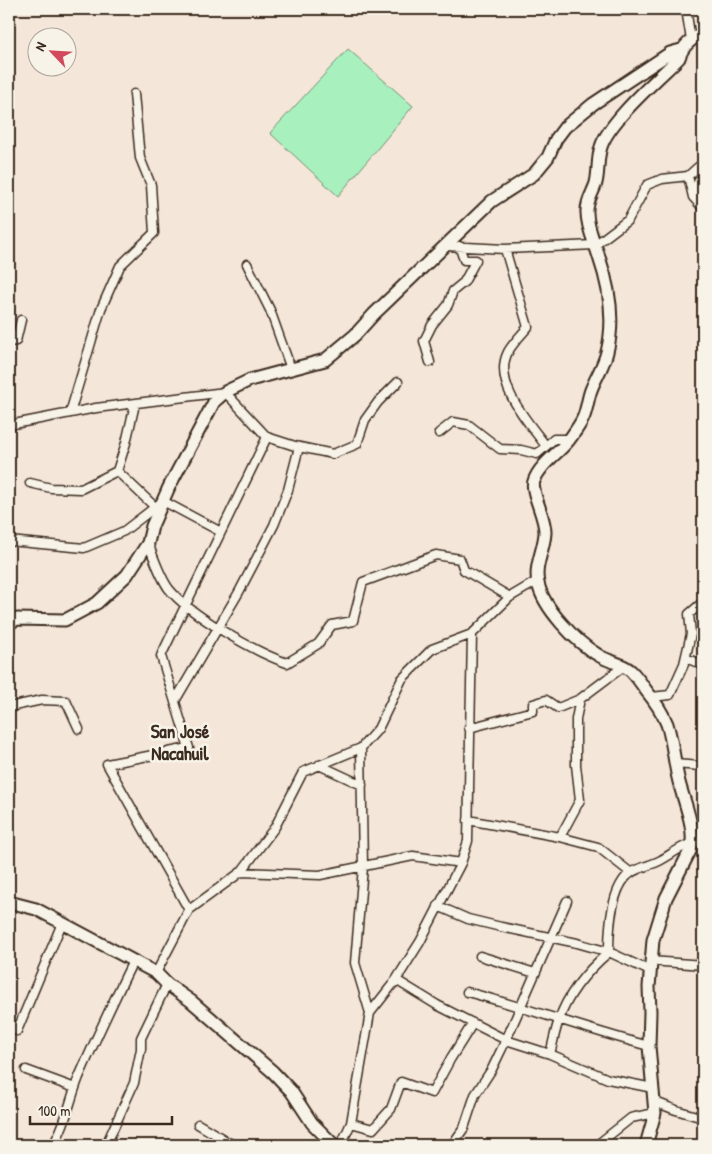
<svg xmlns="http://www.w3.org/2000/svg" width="712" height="1154" font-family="'Patrick Hand',sans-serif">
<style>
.green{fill:#a8f1bf;stroke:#728e6e}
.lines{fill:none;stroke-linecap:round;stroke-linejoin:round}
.street-casing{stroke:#3b2a1e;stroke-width:11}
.secondary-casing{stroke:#3b2a1e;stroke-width:15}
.street{stroke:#f7f3e8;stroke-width:8}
.secondary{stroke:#f7f3e8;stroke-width:11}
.labels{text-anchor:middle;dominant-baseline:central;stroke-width:5;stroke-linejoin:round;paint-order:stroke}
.district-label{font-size:19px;font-weight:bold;fill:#3b2a1e;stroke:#f7f3e8}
</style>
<rect width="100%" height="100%" fill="#f4e6d9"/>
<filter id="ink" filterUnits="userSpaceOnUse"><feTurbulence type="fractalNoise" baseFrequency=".02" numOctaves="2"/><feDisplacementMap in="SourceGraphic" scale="10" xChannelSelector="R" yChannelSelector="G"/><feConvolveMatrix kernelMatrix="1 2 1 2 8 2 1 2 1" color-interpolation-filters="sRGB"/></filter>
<g filter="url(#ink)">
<path class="green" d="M 348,49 L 413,106 L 338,196 L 270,133 Z"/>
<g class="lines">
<g class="street-casing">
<path id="street" d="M 686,9 L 691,40
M 703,168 L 693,197 L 703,208
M 688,176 L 693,197
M 446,246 L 505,249 L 595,245 L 628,220 L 647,185 L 662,179 L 688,176 L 698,167 L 703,168
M 505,249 L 528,327 C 522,334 513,343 508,352 C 492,383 528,422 546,446
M 247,264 L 270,310 L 291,369
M 9,342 L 16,341 L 21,320
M 430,362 L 424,341 L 432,325 L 448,305 L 453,291 L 464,282 L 476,260 L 464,260 L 459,246
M 70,413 L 101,309 L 120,266 L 154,233 L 151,185 L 140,158 L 134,94
M 9,425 L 96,408 L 225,392 L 267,437 L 161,656 L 189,748 L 107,764 L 189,910
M 439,433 L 453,422 L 469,425 L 500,449 L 521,450 L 537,454 L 554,439 L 569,439
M 267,437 L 295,446 L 333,454 L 357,444 L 365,420 L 378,402 L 398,382
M 117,471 L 155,507
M 30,483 L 51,488 L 81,489 L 117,471 L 126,443 L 135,404
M 9,541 L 84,548 L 124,531 L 163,501 L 221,532
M 148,543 C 154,558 160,577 169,589 C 190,615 255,652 287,663 L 318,644 L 332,625 L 353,621 L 363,582 L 436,555 L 460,559 L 464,570 L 510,597
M 686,658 L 703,665
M 651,697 L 670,695 L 684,664 L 691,634 L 689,614 L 703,602
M 175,701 L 239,592 L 274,525 L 288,490 L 299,447
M 9,707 L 42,700 L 66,701 L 79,729
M 469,728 L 533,711 L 533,704 L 546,700 L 558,708 L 580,699
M 361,748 L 363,867 L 355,963 L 370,1013
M 674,764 L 701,766 L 703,762
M 319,765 L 362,785
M 468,820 L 560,837 L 598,847 L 631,873
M 560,837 L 580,800 L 576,765 L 576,719 L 580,699 L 624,666
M 241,872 L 320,875 L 413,856 L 461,863
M 438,906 L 468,919 L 501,927 L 577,943 L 609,952 L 650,971
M 480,956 L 535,973
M 651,961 L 703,965
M 156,973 L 189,910 L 241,872 L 275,827 L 303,772 L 361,748 L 378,729 L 402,679 L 432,649 L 472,634
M 396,980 L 437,1005 L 506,1040 L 550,1054 L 608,1079 L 653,1088
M 467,992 C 528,1008 588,1030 649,1046
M 9,1022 L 17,1031 L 62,923
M 550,1054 C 553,1043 555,1031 559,1020 C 568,993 588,970 609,952 C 609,930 611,885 632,872 C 641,867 652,865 661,860 C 675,852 687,842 703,841
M 26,1070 L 75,1088
M 655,1102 L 676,1110 L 703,1118
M 351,1123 L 373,1129 L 391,1109 L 401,1082 L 432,1093 L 451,1058 L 473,1023
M 198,1124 L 233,1145
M 53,1145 C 66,1125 70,1099 79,1077 C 96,1038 114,1000 133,961
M 106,1145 L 134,1083 L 141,1049 L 141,1038 L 167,984
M 341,1145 L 351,1123 L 370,1013 L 396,980 L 420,942 L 461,863 L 468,841 L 472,634 L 510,597 L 537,581
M 452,1145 L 464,1128 L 475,1095 L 492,1069 L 506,1040 L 567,901
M 597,1145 L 631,1118 L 655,1113"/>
</g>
<g class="secondary-casing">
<path id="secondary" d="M 9,623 L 17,619 L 65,620 L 97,603 L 127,575 L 148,543 L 152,526 L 169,487 L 214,402 L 225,392 L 250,380 L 325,360 L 355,335 L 374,314 L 492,201 L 534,174 L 548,157 L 556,139 L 565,127 L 593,104 L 670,53 L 681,50
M 9,902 L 36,909 L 156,973 L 167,984 L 191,1001 L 273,1072 L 291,1091 L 312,1123 L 334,1145
M 646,1145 L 655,1113 L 649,1046 L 650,1012 L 649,987 L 653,940 L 666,898 L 691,849 C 696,828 684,802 679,782 C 674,763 673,742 667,724 C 662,711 654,700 645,689 C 641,683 636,676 631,671 C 622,663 609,662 598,655 C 576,642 543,608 538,583 C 534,566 544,550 545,533 C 546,518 530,491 534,481 C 540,464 559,453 569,440 C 574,433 581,424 584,416 C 587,408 588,398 591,390 C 596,377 604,365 607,352 C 615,321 609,286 599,257 C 595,243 587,228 587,213 C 586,202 593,193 596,183 C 599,171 597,159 601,147 C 609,121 659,78 679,58 C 683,45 692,39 703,33"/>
</g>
<use href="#street" class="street"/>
<use href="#secondary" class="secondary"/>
</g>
</g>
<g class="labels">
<g class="district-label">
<text x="180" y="731">San José<tspan x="180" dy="22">Nacahuil</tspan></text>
</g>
</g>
<rect width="712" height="1154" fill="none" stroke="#f7f3e8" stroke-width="30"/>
<rect x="15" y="15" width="682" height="1124" fill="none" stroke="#3b2a1e" stroke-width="2" filter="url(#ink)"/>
<g transform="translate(52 52) rotate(295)"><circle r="24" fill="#f7f3e8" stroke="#aca397"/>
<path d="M0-4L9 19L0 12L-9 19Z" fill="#d1495b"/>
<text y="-8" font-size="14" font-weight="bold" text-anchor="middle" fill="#3b2a1e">N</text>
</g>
<path d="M30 1116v8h142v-8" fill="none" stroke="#3b2a1e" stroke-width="2.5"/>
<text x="38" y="1116" font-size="15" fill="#3b2a1e" stroke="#f7f3e8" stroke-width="4" paint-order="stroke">100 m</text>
</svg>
